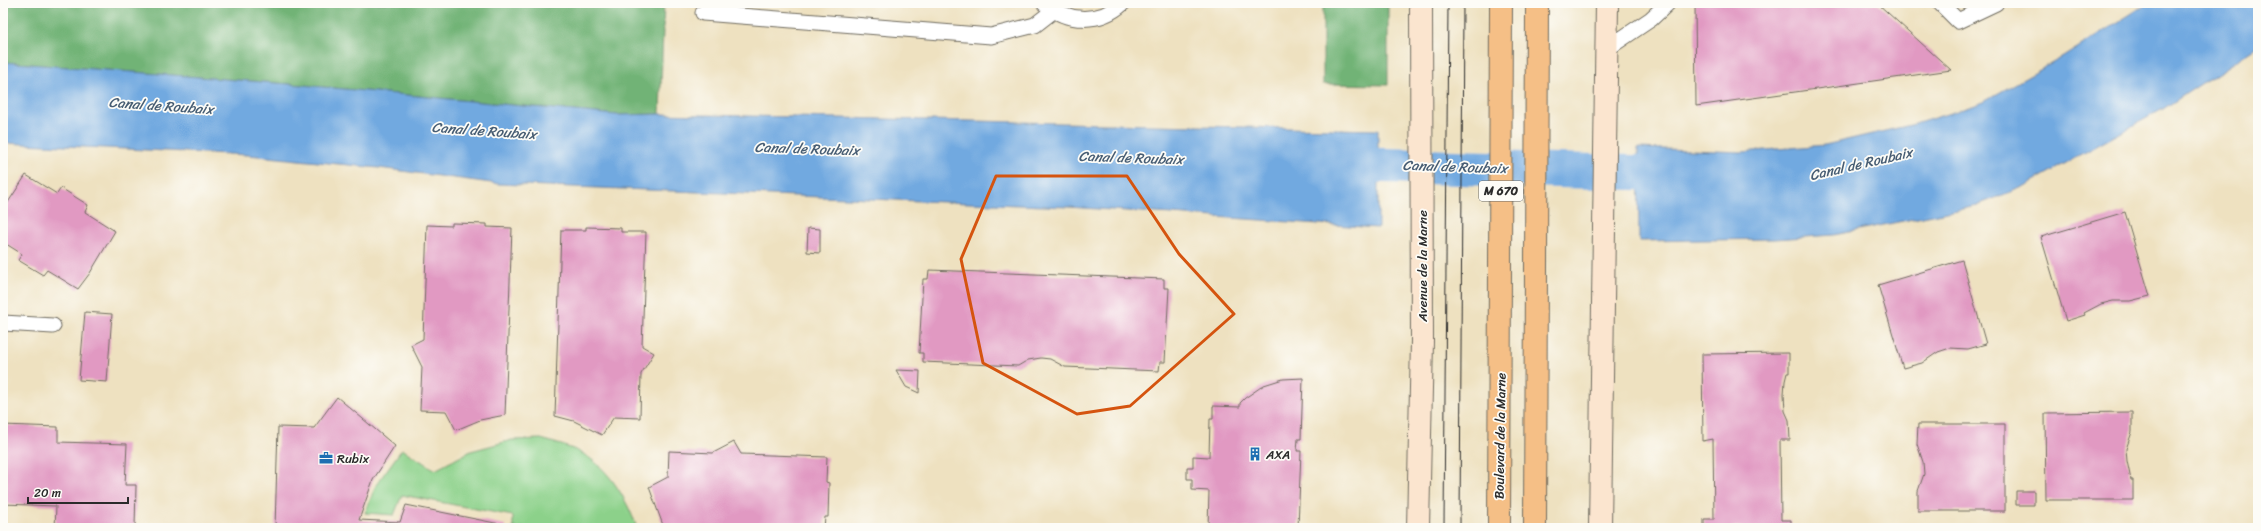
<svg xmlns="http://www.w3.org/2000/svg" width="2261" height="531" font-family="Sriracha,sans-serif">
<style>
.green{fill:#8cd18a;stroke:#5c7e5a}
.forest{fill:#71b376;stroke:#4e6f50}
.water{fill:#71a9e0;stroke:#4e6a86}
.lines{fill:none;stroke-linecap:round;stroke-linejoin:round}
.canal{stroke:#71a9e0;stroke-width:35}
.building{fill:#e199c2}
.lane-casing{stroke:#6f6b5f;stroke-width:17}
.secondary-casing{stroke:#6f6b5f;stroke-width:24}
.primary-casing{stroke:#6f6b5f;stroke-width:24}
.lane{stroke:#fff;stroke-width:15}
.secondary{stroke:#fbe5cf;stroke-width:22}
.primary{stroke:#f5bf86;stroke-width:22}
.tram{stroke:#2b2b2b;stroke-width:1}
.marked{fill:none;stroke:#d5540f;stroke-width:3;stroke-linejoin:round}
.labels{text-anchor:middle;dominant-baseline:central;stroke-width:3.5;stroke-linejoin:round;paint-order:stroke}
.shield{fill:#fdfcf7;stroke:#6a6a68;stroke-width:1}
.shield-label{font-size:12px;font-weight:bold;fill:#2b2b2b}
.street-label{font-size:13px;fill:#2b2b2b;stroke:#fdfcf7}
.poi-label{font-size:13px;fill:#2b2b2b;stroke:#fdfcf7;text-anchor:start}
.water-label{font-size:14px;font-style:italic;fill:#475d73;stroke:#fdfcf7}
</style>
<rect width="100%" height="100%" fill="#fdfcf7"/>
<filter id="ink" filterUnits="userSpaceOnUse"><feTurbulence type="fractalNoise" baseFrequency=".025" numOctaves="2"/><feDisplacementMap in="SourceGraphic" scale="8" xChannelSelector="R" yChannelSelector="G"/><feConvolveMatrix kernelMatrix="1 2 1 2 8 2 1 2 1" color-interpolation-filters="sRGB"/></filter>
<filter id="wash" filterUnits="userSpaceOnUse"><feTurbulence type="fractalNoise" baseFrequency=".012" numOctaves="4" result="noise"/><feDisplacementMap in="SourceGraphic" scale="16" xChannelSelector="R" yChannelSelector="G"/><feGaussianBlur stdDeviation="0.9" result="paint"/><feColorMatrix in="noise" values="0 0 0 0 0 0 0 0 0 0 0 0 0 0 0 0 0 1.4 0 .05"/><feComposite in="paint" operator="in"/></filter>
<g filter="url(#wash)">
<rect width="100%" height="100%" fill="#eee1c0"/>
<path class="green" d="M 541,439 C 551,442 563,445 573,449 C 606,462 626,497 637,528 L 513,528 L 513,516 L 402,495 L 394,515 L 365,513 L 376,485 L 402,449 L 435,470 L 471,451 L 512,440 Z"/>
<path class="forest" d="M 3,3 L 664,3 L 660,114 L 617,115 L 302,85 L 3,62 Z
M 1323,3 L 1388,3 L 1388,85 L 1323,84 Z"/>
<path class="water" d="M 2148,3 L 2258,3 L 2258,46 L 2163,109 L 2023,187 L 1972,207 L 1834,235 L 1775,239 L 1639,241 L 1638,148 L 1742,152 L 1825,145 L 1915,124 L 1979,104 L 2063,57 Z
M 3,62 L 302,85 L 617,115 L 660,114 L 1378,130 L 1378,228 L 1068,207 L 499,184 L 379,168 L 248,155 L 3,143 Z"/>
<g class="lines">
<path class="canal" d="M 1330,164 L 1686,174"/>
</g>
<g id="blocks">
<path class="building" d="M 1695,3 L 1877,3 L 1951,70 L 1696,106 Z
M 26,175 L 57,194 L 61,188 L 88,205 L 85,212 L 115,231 L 90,273 L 78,289 L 47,270 L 43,275 L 18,260 L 22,254 L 3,242 L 3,210 Z
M 2125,212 L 2150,296 L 2130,301 L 2113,301 L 2101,304 L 2084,313 L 2085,315 L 2066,321 L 2041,237 Z
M 452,223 L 487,224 L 487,227 L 512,228 L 505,415 L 480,420 L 456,430 L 446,411 L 420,410 L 422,367 L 411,345 L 423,339 L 427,225 L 452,226 Z
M 586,227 L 621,228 L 621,232 L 646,232 L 642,346 L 654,353 L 641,374 L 640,418 L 614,417 L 602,435 L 574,421 L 555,416 L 561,230 L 586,230 Z
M 808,228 L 820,229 L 820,253 L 807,252 Z
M 1962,260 L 1986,344 L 1968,349 L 1950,348 L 1938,352 L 1922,363 L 1903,368 L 1878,285 Z
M 929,270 L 1164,279 L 1164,288 L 1169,288 L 1165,362 L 1160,362 L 1159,371 L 1065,367 L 1050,359 L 1041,358 L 1028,360 L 1018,366 L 923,362 L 923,353 L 919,353 L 923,279 L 928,279 Z
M 85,312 L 112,314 L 107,382 L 79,380 Z
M 1789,353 L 1789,373 L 1787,373 L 1785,381 L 1784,394 L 1785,411 L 1789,420 L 1790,440 L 1780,440 L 1781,520 L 1791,520 L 1791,528 L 1704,528 L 1704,519 L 1714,519 L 1713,439 L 1703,441 L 1702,354 Z
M 896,370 L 920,371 L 919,393 L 906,387 Z
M 1303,378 L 1301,439 L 1298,439 L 1297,451 L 1301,451 L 1298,528 L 1208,528 L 1209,491 L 1192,490 L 1192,479 L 1187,479 L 1187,467 L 1193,467 L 1193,456 L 1209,457 L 1210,419 L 1213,419 L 1213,406 L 1240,407 L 1240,403 L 1245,398 L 1264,385 L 1283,379 Z
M 337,397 L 395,446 L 373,480 L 359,520 L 400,522 L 406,505 L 505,525 L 505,528 L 275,528 L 278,427 L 314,428 Z
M 2132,412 L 2132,432 L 2126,449 L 2127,461 L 2131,480 L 2133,480 L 2133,500 L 2046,500 L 2045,413 Z
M 1918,424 L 2005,424 L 2005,511 L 1918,511 L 1918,491 L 1924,474 L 1923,462 L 1917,444 Z
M 3,425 L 58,427 L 58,442 L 127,444 L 125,485 L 136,485 L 135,528 L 55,528 L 56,506 L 3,504 Z
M 734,442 L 741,454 L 827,457 L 826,482 L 829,483 L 828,517 L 825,517 L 824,528 L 664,528 L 649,487 L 668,477 L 669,451 L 713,453 Z
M 2016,491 L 2034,491 L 2034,505 L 2016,505 Z"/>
</g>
</g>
<g filter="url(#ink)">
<use href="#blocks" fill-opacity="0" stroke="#6f6b5f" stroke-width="1"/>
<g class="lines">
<g class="lane-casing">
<path id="lane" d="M 1044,3 C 1067,23 1100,24 1123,3
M 1940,3 L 1958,21 L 1996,3
M 703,13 L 991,36 L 1035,25 L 1053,11
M 1608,48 L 1651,19 L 1668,3
M 3,323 L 53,326"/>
</g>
<g class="secondary-casing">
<path id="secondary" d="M 1418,528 L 1422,341 L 1421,3
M 1600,528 L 1607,3"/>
</g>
<g class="primary-casing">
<path id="primary" d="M 1499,528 L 1501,3
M 1535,528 L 1537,3"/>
</g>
<use href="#lane" class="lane"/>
<use href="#secondary" class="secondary"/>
<use href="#primary" class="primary"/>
<path class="tram" d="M 1444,528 L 1448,3
M 1460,528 L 1463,3"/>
</g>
</g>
<path class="marked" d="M 996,176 L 1127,176 L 1179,254 L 1234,314 L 1130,406 L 1077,414 L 983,363 L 961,259 Z"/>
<defs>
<g id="building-bare" transform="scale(1.08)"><path d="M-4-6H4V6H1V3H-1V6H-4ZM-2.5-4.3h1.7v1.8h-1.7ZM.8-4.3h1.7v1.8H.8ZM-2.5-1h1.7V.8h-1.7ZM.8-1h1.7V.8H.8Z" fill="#1f6fb2" stroke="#fdfcf7" stroke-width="2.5" paint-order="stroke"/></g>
<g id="office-bare" transform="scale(1.08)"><path d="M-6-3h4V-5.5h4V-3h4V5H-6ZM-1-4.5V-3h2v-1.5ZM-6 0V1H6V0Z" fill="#1f6fb2" stroke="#fdfcf7" stroke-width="2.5" paint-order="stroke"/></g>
</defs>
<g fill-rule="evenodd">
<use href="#building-bare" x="1255" y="454"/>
<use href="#office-bare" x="326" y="458"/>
</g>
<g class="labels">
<rect class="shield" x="1479" y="181" width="44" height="20" rx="3"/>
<g class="shield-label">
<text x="1501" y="191">M 670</text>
</g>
<g class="street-label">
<text transform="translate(1422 266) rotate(-90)">Avenue de la Marne</text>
<text transform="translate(1500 436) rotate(-89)">Boulevard de la Marne</text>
</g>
<g class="poi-label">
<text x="1266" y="454">AXA</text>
<text x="337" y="458">Rubix</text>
</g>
<g class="water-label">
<text transform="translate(161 106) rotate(4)">Canal de Roubaix</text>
<text transform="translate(484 131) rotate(4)">Canal de Roubaix</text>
<text transform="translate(807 149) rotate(2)">Canal de Roubaix</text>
<text transform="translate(1131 158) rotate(2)">Canal de Roubaix</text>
<text transform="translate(1861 164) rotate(-13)">Canal de Roubaix</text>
<text transform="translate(1455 167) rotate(2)">Canal de Roubaix</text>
</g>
</g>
<rect width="2261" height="531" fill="none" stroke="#fdfcf7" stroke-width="16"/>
<path d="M28 497v6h100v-6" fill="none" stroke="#2b2b2b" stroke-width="2"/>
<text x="34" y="497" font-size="12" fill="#2b2b2b" stroke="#fdfcf7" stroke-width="3" paint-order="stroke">20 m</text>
</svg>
